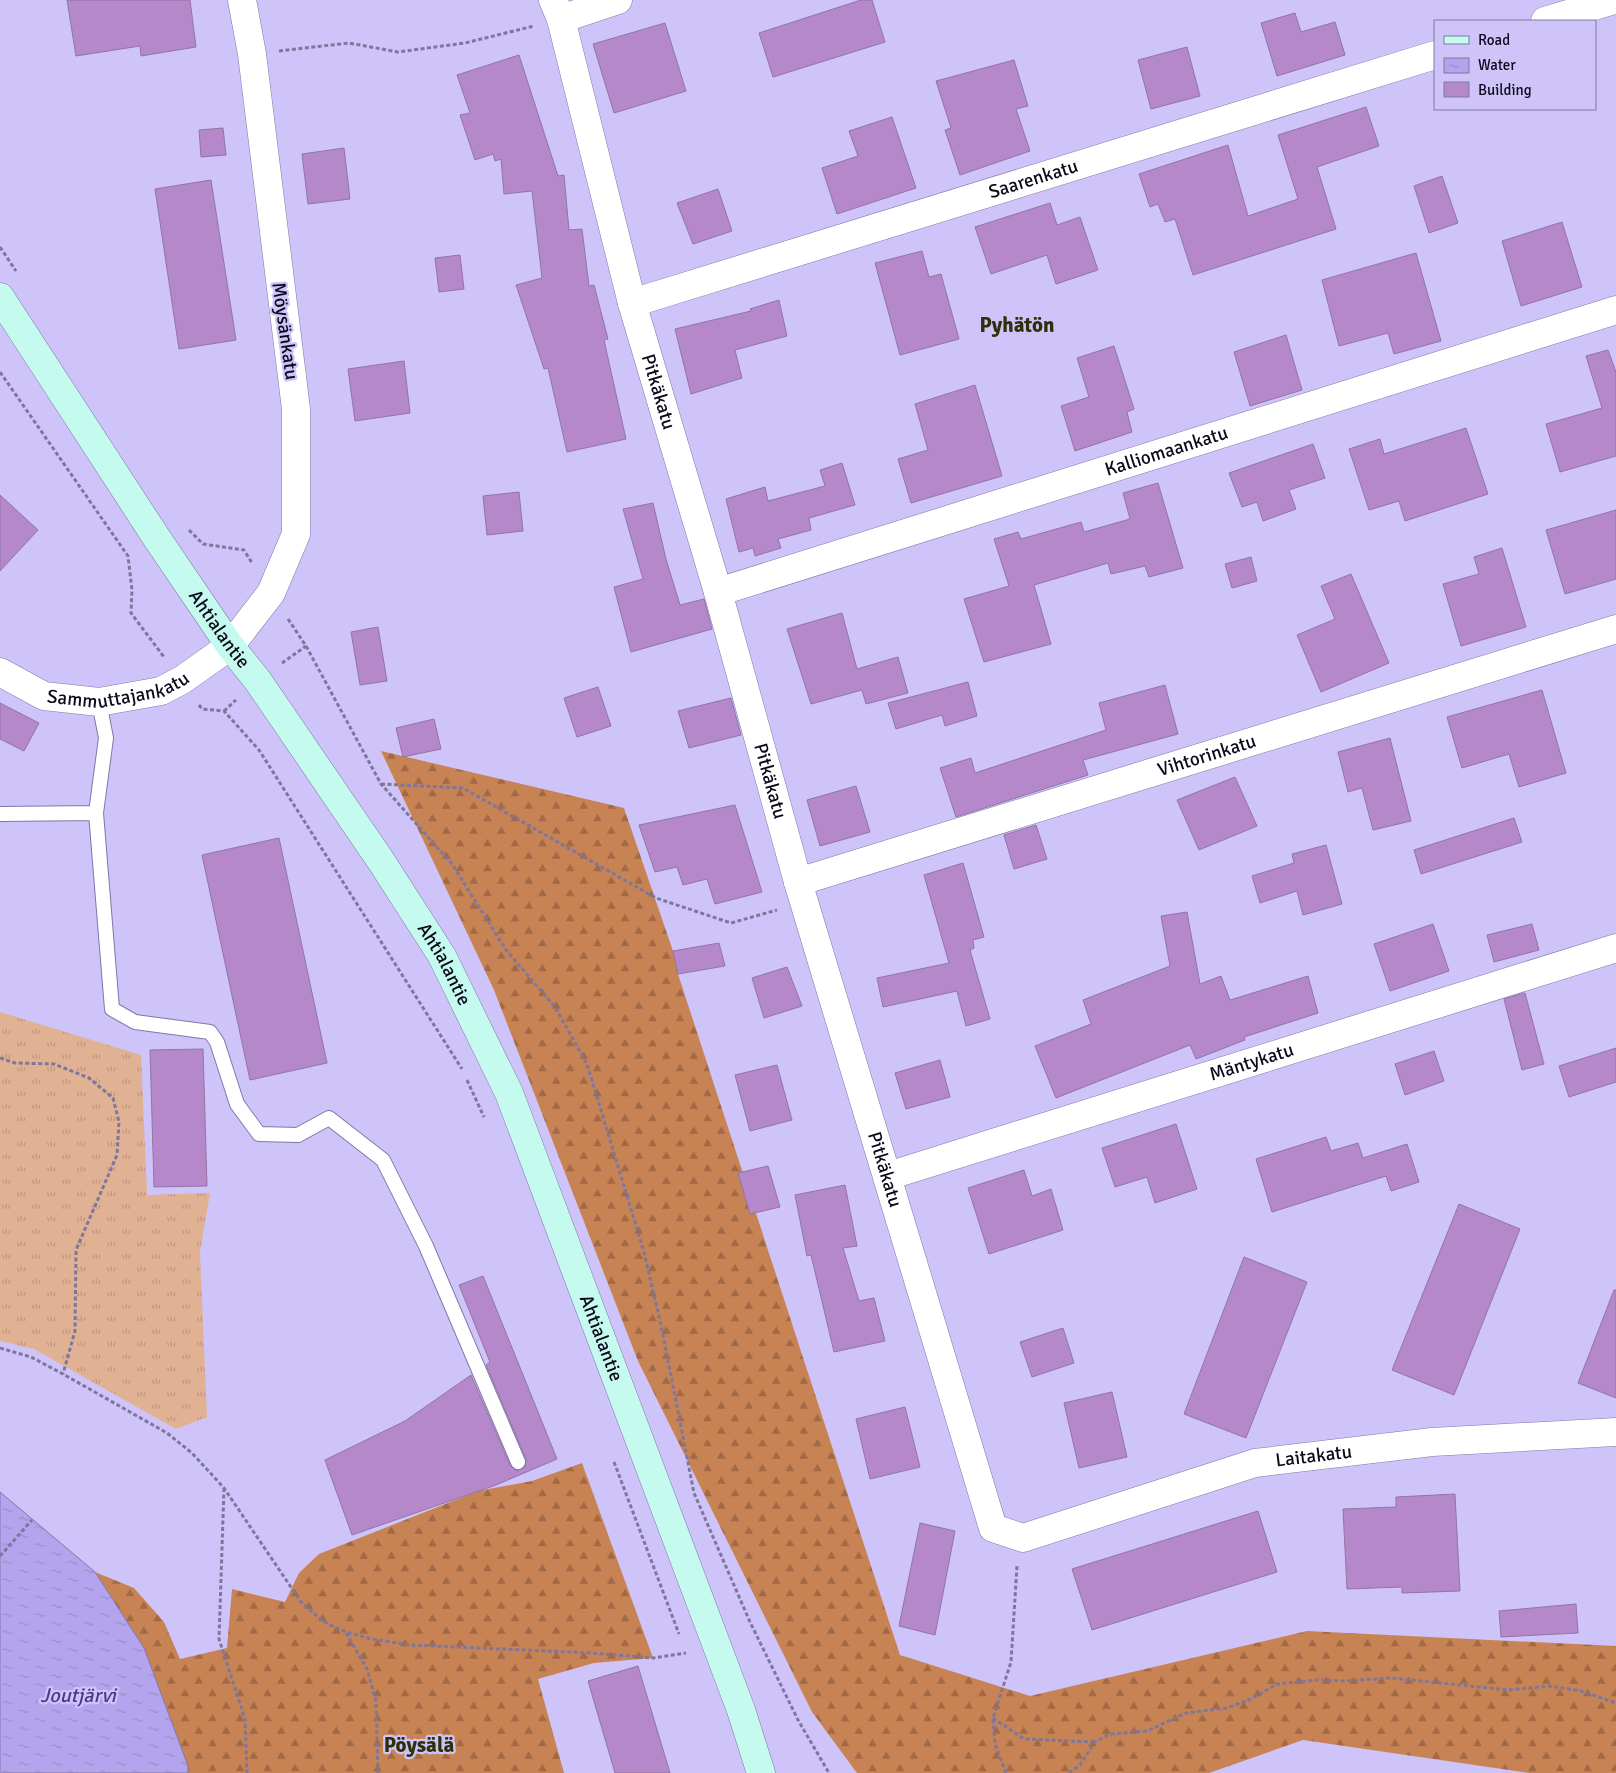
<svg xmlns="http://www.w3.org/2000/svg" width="1616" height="1773" font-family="Signika,sans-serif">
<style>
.grass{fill:url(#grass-tufts)}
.forest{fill:url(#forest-firs)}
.water{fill:url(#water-ripples);stroke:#8275ae}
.building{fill:#b488cb;stroke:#9275a2}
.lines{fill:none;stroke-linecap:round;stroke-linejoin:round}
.lane-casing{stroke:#8177a8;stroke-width:16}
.street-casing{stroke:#8177a8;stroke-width:29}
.secondary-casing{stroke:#8177a8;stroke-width:29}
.path{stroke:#7e769c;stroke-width:3;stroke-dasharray:4 2.5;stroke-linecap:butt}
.lane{stroke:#fff;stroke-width:14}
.street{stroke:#fff;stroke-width:28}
.secondary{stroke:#c5fbef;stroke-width:28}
.labels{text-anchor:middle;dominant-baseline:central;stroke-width:4.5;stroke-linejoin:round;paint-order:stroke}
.street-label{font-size:19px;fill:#0d081a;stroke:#cec4f9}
.water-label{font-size:20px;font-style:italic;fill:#50368b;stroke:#cec4f9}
.quarter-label{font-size:21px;font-weight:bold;fill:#2d3107;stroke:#cec4f9}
</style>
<defs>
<pattern id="grass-tufts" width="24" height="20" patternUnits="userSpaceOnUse" patternTransform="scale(1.25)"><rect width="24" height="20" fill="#e1b193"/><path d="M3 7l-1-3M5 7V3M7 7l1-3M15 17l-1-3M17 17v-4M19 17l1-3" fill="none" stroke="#c0977e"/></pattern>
<pattern id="forest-firs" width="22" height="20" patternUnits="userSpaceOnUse" patternTransform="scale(1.25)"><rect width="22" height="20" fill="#c88354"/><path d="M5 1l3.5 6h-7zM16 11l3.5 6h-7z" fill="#a16945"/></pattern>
<pattern id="water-ripples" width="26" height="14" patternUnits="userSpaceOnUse" patternTransform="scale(1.25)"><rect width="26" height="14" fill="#b4a4ee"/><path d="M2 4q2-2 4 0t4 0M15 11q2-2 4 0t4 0" fill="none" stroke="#9a8ccc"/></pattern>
</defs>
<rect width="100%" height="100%" fill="#cec4f9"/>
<path class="grass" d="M 0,1012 L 141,1055 L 147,1195 L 210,1193 L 200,1252 L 207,1417 L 176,1429 L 34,1349 L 0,1341 Z"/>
<path class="forest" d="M 381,751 L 624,808 L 673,951 L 678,974 L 900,1655 L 1030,1696 L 1307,1631 L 1616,1646 L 1616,1773 L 1530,1773 L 1303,1740 L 1209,1773 L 857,1773 L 812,1712 L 638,1361 L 494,990 Z
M 582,1463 L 653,1658 L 594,1663 L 538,1679 L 564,1773 L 188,1773 L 188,1766 L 144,1648 L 95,1572 L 134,1588 L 164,1622 L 180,1659 L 227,1648 L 232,1589 L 285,1602 L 299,1573 L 319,1554 L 478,1491 L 532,1481 Z"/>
<path class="water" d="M 0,1492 L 95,1572 L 144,1648 L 188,1766 L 188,1773 L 0,1773 Z"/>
<path class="building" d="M 67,0 L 190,0 L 196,47 L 141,56 L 140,46 L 76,56 Z
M 861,0 L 872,0 L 885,42 L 773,77 L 759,33 Z
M 1295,13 L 1301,32 L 1335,22 L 1345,55 L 1277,76 L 1261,23 Z
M 665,23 L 686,91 L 614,113 L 593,44 Z
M 1187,47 L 1200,96 L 1151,109 L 1138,60 Z
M 519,55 L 558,176 L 564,175 L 569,230 L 582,229 L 589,286 L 594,285 L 608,339 L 604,340 L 626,439 L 567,452 L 548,368 L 544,369 L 516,285 L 542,278 L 532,191 L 504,194 L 501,159 L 495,161 L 493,154 L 475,160 L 460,115 L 470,113 L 457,75 Z
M 1014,60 L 1028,106 L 1016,109 L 1030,151 L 960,175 L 945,130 L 951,128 L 936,81 Z
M 1366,107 L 1379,146 L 1317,167 L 1336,229 L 1193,275 L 1175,219 L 1165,222 L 1158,204 L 1150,207 L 1139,174 L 1228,145 L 1248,216 L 1298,199 L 1278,135 Z
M 892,117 L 916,188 L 837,214 L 822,168 L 858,156 L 849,131 Z
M 223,128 L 226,155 L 201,157 L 199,130 Z
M 344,148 L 350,199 L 308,204 L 302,154 Z
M 1442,176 L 1458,223 L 1429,233 L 1414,186 Z
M 211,180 L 236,340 L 179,349 L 155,189 Z
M 718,189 L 732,231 L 693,244 L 677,203 Z
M 1050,203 L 1057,225 L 1080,217 L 1098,270 L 1056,284 L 1047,255 L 991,274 L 975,227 Z
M 1562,222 L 1582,287 L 1521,306 L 1502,241 Z
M 922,251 L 929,277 L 941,274 L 959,339 L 900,355 L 875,263 Z
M 1416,253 L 1441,341 L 1394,354 L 1388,333 L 1339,346 L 1322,280 Z
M 460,255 L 464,289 L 439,292 L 435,258 Z
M 779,300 L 787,336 L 735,350 L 742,378 L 691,394 L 675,329 L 751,311 L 750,309 Z
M 1286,335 L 1302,390 L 1250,406 L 1234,352 Z
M 1114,346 L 1134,409 L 1127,412 L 1132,432 L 1075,451 L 1061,406 L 1089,397 L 1077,358 Z
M 1608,350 L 1616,372 L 1616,456 L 1560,472 L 1546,424 L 1602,408 L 1586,356 Z
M 404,361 L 410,413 L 355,421 L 348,369 Z
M 975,385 L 1002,476 L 911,503 L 898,459 L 928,450 L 915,404 Z
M 1466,428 L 1488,494 L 1405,521 L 1399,501 L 1369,510 L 1349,449 L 1380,439 L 1384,454 Z
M 1313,444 L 1325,478 L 1289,490 L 1296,509 L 1263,521 L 1257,502 L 1242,507 L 1229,473 Z
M 842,463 L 855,505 L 809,518 L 811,530 L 778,539 L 781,548 L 755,556 L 753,548 L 739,552 L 726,499 L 765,487 L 768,501 L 825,486 L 820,470 Z
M 1158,483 L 1183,568 L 1149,577 L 1145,566 L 1111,574 L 1108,563 L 1034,585 L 1051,644 L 984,662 L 964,599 L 1009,586 L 994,539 L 1018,532 L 1021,539 L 1081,522 L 1084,532 L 1130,519 L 1123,493 Z
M 519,492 L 523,531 L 487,535 L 483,496 Z
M 0,495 L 38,530 L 0,571 Z
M 653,503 L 666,559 L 680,605 L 704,599 L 712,629 L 631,652 L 614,587 L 643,579 L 623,509 Z
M 1616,510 L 1616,579 L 1565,594 L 1546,530 Z
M 1502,548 L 1526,627 L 1461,646 L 1443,584 L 1479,574 L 1474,557 Z
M 1251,557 L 1257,581 L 1232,588 L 1225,564 Z
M 1351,574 L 1389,663 L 1321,692 L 1297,635 L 1335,619 L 1321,586 Z
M 842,613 L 857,669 L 898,657 L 908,693 L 866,704 L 862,690 L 811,704 L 787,629 Z
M 378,627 L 387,681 L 360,685 L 351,632 Z
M 968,682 L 977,716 L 945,726 L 942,715 L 896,729 L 888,703 Z
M 1165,685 L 1178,734 L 1083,760 L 1088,775 L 956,817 L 940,768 L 971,758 L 975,773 L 1106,730 L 1099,703 Z
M 598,687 L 611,726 L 577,737 L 564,698 Z
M 1542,690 L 1566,773 L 1519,787 L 1509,754 L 1462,768 L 1447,717 Z
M 731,698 L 741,735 L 689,748 L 678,711 Z
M 0,703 L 39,723 L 24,751 L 0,739 Z
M 434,719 L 441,749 L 403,757 L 396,728 Z
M 1390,738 L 1411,821 L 1373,830 L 1362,788 L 1348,792 L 1338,752 Z
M 1235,777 L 1257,826 L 1199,850 L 1177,800 Z
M 856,786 L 870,832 L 820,846 L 807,800 Z
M 735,805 L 762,892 L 715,904 L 707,879 L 683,885 L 677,867 L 655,872 L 639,825 Z
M 1514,818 L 1522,842 L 1421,874 L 1414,850 Z
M 1036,825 L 1047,859 L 1014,869 L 1004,835 Z
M 279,838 L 327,1063 L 250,1080 L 202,855 Z
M 1326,845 L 1342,904 L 1303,915 L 1297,891 L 1260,903 L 1252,876 L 1294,863 L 1292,854 Z
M 963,863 L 984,937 L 973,940 L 974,948 L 970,950 L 990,1019 L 966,1026 L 957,991 L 883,1007 L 877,978 L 949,963 L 924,875 Z
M 1187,912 L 1200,984 L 1221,976 L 1230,1000 L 1308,976 L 1318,1013 L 1244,1037 L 1245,1040 L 1196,1059 L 1190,1045 L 1056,1098 L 1035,1046 L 1091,1024 L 1083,1000 L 1170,966 L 1161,916 Z
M 1433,924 L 1449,971 L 1390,991 L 1374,944 Z
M 1532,924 L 1539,950 L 1494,962 L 1487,935 Z
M 719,943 L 725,966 L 678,974 L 673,951 Z
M 787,967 L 802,1006 L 764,1018 L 752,978 Z
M 1525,993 L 1544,1064 L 1522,1070 L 1504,999 Z
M 1616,1048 L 1616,1082 L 1569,1097 L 1559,1066 Z
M 203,1049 L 207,1186 L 154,1187 L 150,1050 Z
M 1434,1051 L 1444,1081 L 1405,1095 L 1395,1064 Z
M 940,1060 L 950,1097 L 906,1109 L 895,1073 Z
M 777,1065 L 792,1120 L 750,1131 L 735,1075 Z
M 1176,1124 L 1197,1189 L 1155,1203 L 1147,1177 L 1115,1187 L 1102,1148 Z
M 1326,1137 L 1331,1151 L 1358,1143 L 1363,1158 L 1407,1144 L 1419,1182 L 1391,1191 L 1386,1176 L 1272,1212 L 1256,1159 Z
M 768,1166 L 780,1207 L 750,1214 L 738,1173 Z
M 1024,1170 L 1032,1196 L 1051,1189 L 1063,1230 L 989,1254 L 968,1188 Z
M 845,1185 L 857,1246 L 843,1248 L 859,1301 L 874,1298 L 885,1341 L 834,1352 L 811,1255 L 807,1256 L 795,1195 Z
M 1459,1204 L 1520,1229 L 1454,1395 L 1392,1370 Z
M 1244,1257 L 1307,1282 L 1246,1438 L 1184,1414 Z
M 483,1276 L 557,1459 L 496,1485 L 352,1535 L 325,1460 L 405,1421 L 471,1375 L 510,1465 L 517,1471 L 525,1467 L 526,1459 L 486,1365 L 490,1362 L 459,1285 Z
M 1614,1290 L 1616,1290 L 1616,1398 L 1578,1383 Z
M 1063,1328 L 1074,1363 L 1032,1377 L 1020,1342 Z
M 1112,1392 L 1127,1457 L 1079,1468 L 1064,1403 Z
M 905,1407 L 920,1467 L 870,1479 L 856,1419 Z
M 1455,1494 L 1460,1591 L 1402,1593 L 1402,1587 L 1347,1589 L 1343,1509 L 1396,1507 L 1396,1497 Z
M 1258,1511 L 1277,1572 L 1092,1630 L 1072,1569 Z
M 920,1523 L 955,1531 L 935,1635 L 899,1626 Z
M 1576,1604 L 1578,1633 L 1501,1637 L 1499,1611 Z
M 638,1666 L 670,1773 L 615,1773 L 588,1681 Z"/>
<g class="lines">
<g class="lane-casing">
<path id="lane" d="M 99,702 L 106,738 L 96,813 L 112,1009 L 135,1022 L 210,1032 L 217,1042 L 237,1104 L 259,1134 L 298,1135 L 329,1118 L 383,1160 L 426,1246 L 518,1462
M 0,814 L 96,813"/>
</g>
<g class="street-casing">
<g id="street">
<path id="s1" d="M 553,0 L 561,19 L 632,303 L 718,592 L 798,882 L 993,1528 L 1023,1538 L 1255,1463 L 1432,1442 L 1616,1432"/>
<path d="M 561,19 L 618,0"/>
<path d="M 1545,21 L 1614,0"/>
<path id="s2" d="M 632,303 L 1435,55"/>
<path id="s3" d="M 718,592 L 1616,310"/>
<path id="s4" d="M 0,672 L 44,696 L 99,702 L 161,691 L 182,680 L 230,646 L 271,593 L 296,534 L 296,409 L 252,54 L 242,0"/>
<path id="s5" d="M 798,882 L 1616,629"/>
<path id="s6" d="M 888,1176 L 1616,948"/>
</g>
</g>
<g class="secondary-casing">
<g id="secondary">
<path id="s7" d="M 0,297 L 156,537 L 230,646 L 258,681 L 381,861 L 442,956 L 509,1093 L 741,1710 L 761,1773"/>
</g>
</g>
<path class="path" d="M 279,51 L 349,43 L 398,52 L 465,43 L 534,26
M 0,247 L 16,271
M 0,372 L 128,556 L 132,590 L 131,613 L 164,657
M 189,530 L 203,544 L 244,550 L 252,563
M 288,619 L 306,646 L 381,784 L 452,864 L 506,950 L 555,1007 L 587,1064 L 644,1252 L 661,1325 L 694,1493 L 750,1622 L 798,1720 L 829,1773
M 282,663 L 306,646
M 199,705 L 202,709 L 224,711 L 259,750 L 462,1069
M 224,711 L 236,700
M 381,784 L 463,788 L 656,898 L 731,923 L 777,910
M 0,1058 L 15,1063 L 54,1064 L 89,1078 L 113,1098 L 119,1122 L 117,1155 L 76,1250 L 75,1331 L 63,1374
M 467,1080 L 484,1117
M 0,1348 L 31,1357 L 63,1374 L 167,1433 L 192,1453 L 224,1488 L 301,1602 L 324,1622 L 346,1632 L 371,1639 L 411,1645 L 591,1653 L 653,1658 L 686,1653
M 614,1462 L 679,1634
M 224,1488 L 219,1639 L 245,1719 L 247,1773
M 0,1556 L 32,1520
M 346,1633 L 367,1669 L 376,1701 L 378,1773
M 993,1718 L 1024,1739 L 1094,1742
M 1006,1773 L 995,1744 L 993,1718 L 1011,1662 L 1017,1566
M 1069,1773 L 1080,1765 L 1095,1742 L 1110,1734 L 1147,1731 L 1186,1713 L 1227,1708 L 1251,1699 L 1277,1684 L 1318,1680 L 1344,1681 L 1392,1678 L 1509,1690 L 1549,1686 L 1581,1691 L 1616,1703"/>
<use href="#lane" class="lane"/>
<use href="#street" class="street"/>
<use href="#secondary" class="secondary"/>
</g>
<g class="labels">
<g class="street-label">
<text stroke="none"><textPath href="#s2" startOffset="420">Saarenkatu</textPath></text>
<text transform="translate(285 331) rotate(82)">Möysänkatu</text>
<text stroke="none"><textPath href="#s1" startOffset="406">Pitkäkatu</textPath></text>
<text stroke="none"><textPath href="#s3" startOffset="470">Kalliomaankatu</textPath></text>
<text stroke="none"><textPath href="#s7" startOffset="398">Ahtialantie</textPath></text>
<text stroke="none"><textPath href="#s4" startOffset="126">Sammuttajankatu</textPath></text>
<text stroke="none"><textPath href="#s5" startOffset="428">Vihtorinkatu</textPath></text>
<text stroke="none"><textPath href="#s1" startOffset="811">Pitkäkatu</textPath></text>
<text stroke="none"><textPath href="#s7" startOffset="802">Ahtialantie</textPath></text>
<text stroke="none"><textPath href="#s6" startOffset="381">Mäntykatu</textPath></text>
<text stroke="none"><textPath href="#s1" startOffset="1216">Pitkäkatu</textPath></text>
<text stroke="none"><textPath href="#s7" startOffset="1208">Ahtialantie</textPath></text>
<text stroke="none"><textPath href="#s1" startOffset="1925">Laitakatu</textPath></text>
</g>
<g class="water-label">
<text x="78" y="1695">Joutjärvi</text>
</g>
<g class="quarter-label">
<text x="1017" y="325">Pyhätön</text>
<text x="419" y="1745">Pöysälä</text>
</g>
</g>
<rect x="1434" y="20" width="162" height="90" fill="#cec4f9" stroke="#8179a0"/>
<rect x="1444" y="36" width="25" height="8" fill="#c5fbef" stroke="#8179a0"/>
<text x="1478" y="45" font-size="15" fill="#0d081a">Road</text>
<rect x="1444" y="58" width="25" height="15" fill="url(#water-ripples)" stroke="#8179a0"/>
<text x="1478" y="70" font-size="15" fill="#0d081a">Water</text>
<rect x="1444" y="82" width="25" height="15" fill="#b488cb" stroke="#8179a0"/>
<text x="1478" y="95" font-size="15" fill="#0d081a">Building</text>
</svg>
